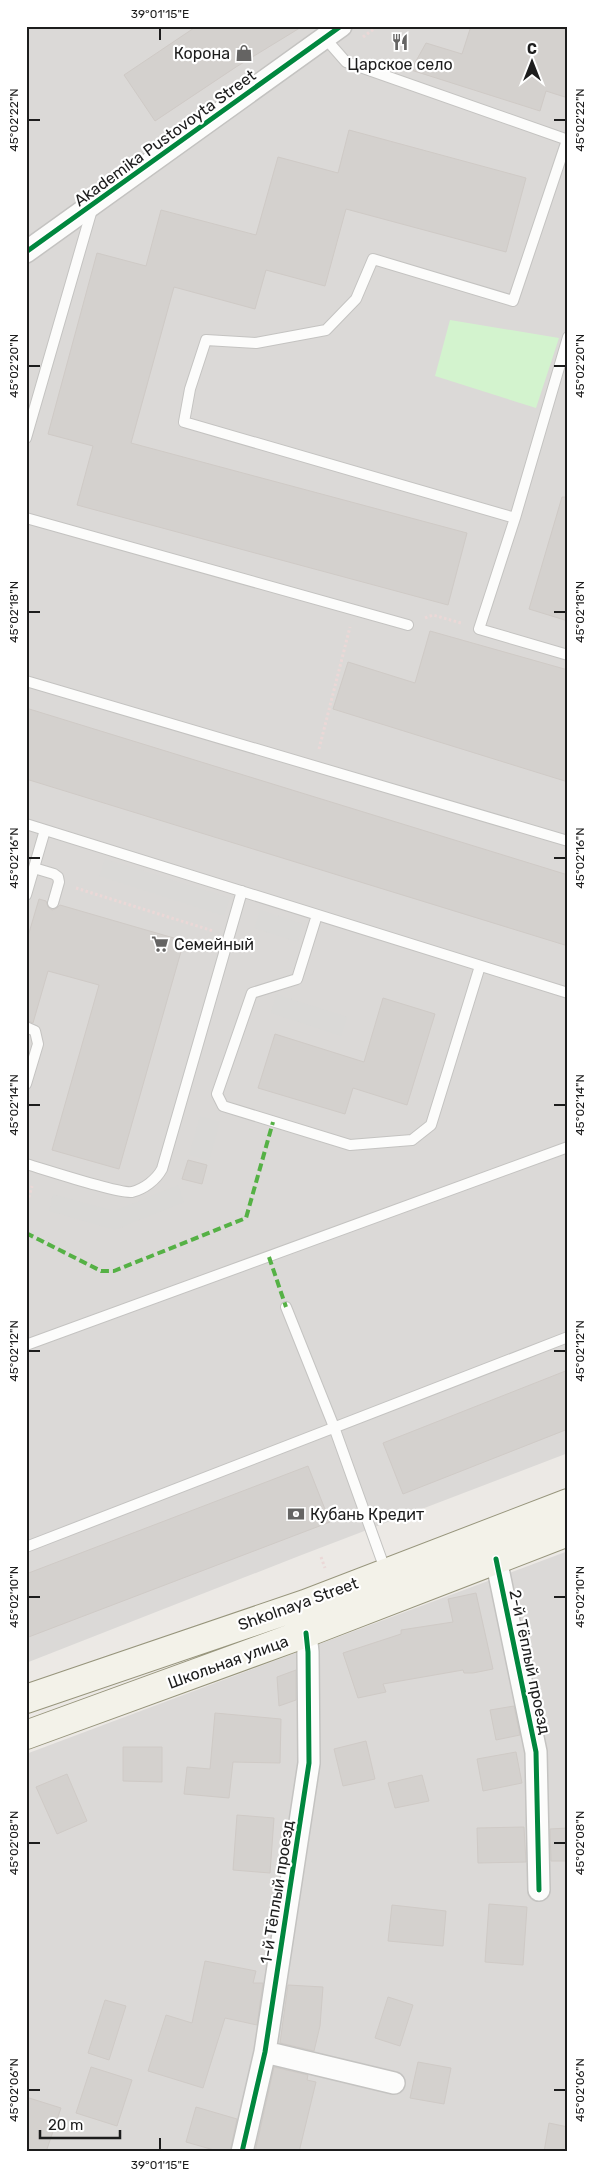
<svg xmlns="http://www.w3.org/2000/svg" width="594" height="2178" font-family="Rubik,sans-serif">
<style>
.residential{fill:#dbd9d7}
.park{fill:#d3f3ce}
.parking{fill:#dad9d7}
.building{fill:#d4d1ce;stroke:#cfcac6}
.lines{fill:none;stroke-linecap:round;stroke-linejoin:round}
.lane-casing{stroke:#c4c3c1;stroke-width:12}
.street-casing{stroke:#c4c3c1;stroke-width:24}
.secondary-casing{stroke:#97957c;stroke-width:30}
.path{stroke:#ebd8d7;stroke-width:3;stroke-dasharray:2.5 2.5;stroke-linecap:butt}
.lane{stroke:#fcfcfb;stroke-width:10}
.street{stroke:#fcfcfb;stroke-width:21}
.secondary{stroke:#f3f2e9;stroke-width:28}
.quiet{stroke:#55b145;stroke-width:4;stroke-dasharray:8 4;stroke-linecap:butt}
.cycleway-casing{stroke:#fff;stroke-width:8}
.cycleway{stroke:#00873e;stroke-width:5}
.ticks{fill:none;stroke:#1d1d1d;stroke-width:2}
.labels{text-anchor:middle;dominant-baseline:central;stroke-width:4.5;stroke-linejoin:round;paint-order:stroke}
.poi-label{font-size:16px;fill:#1d1d1d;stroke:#fff;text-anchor:start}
.street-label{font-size:16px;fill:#1d1d1d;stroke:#fff}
.neatline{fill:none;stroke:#1d1d1d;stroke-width:2}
.ticks-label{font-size:12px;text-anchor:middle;fill:#1d1d1d}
</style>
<rect width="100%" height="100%" fill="#ece9e5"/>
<path class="residential" d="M 26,26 L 568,26 L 568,1453 L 299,1556 L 26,1663 Z
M 568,1551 L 568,2152 L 26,2152 L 26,1754 Z"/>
<path class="park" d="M 450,320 L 559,338 L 536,408 L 435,376 Z"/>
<path class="parking" d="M 105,859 L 230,898 L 224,916 L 99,876 Z
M 260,910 L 303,924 L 298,942 L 254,928 Z
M 276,994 L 347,1017 L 341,1036 L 271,1013 Z
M 200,1116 L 220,1122 L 209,1161 L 189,1155 Z
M 178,1185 L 184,1202 L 115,1230 L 49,1211 L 53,1194 L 114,1211 Z"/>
<path class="building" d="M 197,26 L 303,26 L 236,67 L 155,121 L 124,75 Z
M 471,26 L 568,26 L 568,98 L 546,91 L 540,111 L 411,70 L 426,43 L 462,54 Z
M 349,130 L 526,178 L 506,252 L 346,209 L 325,286 L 266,270 L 255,309 L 174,287 L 131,443 L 467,533 L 448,605 L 77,505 L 93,446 L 48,434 L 97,253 L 146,266 L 161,210 L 256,235 L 278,157 L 338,173 Z
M 562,497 L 568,497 L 568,621 L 529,609 Z
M 430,631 L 568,670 L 568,782 L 333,709 L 348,662 L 415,683 Z
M 26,708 L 568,875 L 568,946 L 26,779 Z
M 39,899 L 46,901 L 48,907 L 52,910 L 57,908 L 60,905 L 184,941 L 119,1169 L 52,1150 L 99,985 L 48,971 L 33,1023 L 26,1020 L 26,943 Z
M 383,998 L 435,1014 L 407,1105 L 353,1088 L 345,1114 L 258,1088 L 275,1034 L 364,1062 Z
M 188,1160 L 207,1165 L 202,1184 L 182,1179 Z
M 568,1370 L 568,1429 L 403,1494 L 383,1443 Z
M 308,1466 L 330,1522 L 26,1638 L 26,1574 Z
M 476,1593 L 493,1669 L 473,1673 L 464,1673 L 463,1670 L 383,1684 L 386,1692 L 358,1698 L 343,1653 L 401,1634 L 401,1630 L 453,1622 L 448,1599 Z
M 296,1670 L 296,1700 L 279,1706 L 277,1677 Z
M 514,1706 L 520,1735 L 496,1740 L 490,1710 Z
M 215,1713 L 281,1719 L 280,1763 L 233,1762 L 229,1798 L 184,1794 L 187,1767 L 210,1769 Z
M 366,1741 L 375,1779 L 343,1786 L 334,1749 Z
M 123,1747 L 162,1747 L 162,1782 L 123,1781 Z
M 516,1752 L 522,1783 L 483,1791 L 477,1759 Z
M 67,1774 L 87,1821 L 57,1834 L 36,1787 Z
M 422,1775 L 429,1801 L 395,1808 L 388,1783 Z
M 237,1815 L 274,1818 L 270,1873 L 233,1870 Z
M 524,1827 L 526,1862 L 478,1863 L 477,1828 Z
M 568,1828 L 568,1861 L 551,1861 L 550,1829 Z
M 489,1904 L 527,1907 L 523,1965 L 485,1962 Z
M 392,1905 L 446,1911 L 443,1946 L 388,1941 Z
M 205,1961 L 256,1971 L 253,1983 L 263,1983 L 257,2025 L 225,2018 L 203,2088 L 148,2071 L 166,2015 L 192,2023 Z
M 288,1985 L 323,1987 L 320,2026 L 314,2051 L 280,2043 Z
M 388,1997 L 413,2005 L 400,2046 L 375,2038 Z
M 105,2000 L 126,2006 L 109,2060 L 88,2053 Z
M 418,2062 L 451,2068 L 444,2104 L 410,2098 Z
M 91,2067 L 132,2080 L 117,2126 L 76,2113 Z
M 274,2067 L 308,2075 L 307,2080 L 316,2082 L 299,2152 L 255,2152 Z
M 26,2097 L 61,2108 L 46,2152 L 26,2152 Z
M 196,2107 L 237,2119 L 230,2152 L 221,2152 L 186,2142 Z
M 549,2123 L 568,2127 L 568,2152 L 544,2152 Z"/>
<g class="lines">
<g class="lane-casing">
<path id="lane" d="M 325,38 L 346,62 L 568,140
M 568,337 L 515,518 L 479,629 L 568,655
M 26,438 L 93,206
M 26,518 L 408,625
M 515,518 L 184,422 L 190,389 L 206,340 L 256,343 L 326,330 L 356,299 L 373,259 L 513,301 L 567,140
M 26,681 L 568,841
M 26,824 L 568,993
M 34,868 L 54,874 L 58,877 L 59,882 L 53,903
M 26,895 L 45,830
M 317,915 L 297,979 L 252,993 L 217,1094 L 223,1106 L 350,1145 L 412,1140 L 431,1125 L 480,966
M 26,1027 L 35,1031 L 38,1044 L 26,1084
M 26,1164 C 44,1169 119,1194 132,1192 C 144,1189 156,1180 162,1169 L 242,891
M 286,1307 L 334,1427 L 386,1572
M 26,1345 L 568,1147
M 26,1547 L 568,1337"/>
</g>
<g class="street-casing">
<path id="street" d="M 26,252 L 341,26
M 496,1559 L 536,1752 L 539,1890
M 265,2052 L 394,2083
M 242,2152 L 265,2052 L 309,1763 L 308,1652 L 306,1633"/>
</g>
<g class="secondary-casing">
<path id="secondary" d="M 26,1699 L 305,1604 L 568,1503
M 26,1735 L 306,1633 L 568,1532"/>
</g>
<path class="path" d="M 363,37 L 378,26
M 425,618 L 433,615 L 461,623
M 319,749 L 350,627
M 76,888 L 213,931
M 26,1207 L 32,1186
M 321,1557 L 325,1568"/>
<use href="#lane" class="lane"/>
<use href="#street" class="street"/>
<use href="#secondary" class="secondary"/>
<path class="quiet" d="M 26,1233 L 101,1271 L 114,1271 L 246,1218 L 273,1122
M 269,1257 L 286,1307"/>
<g class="cycleway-casing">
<path id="cycleway" d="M 26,252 L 341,26
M 496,1559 L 536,1752 L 539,1890
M 242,2152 L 265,2052 L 309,1763 L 308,1652 L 306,1633"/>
</g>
<use href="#cycleway" class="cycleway"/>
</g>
<path class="ticks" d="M 160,28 L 160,40M 28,120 L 40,120M 554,120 L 566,120M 28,366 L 40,366M 554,366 L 566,366M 28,612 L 40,612M 554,612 L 566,612M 28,858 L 40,858M 554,858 L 566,858M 28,1105 L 40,1105M 554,1105 L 566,1105M 28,1351 L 40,1351M 554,1351 L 566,1351M 28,1597 L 40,1597M 554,1597 L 566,1597M 28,1843 L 40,1843M 554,1843 L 566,1843M 28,2090 L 40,2090M 554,2090 L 566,2090M 160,2138 L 160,2150"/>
<defs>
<g id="restaurant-bare" transform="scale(1.35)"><path d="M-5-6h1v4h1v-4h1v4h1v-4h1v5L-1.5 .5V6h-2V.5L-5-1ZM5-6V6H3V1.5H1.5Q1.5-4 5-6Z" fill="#656463" stroke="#fff" stroke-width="2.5" paint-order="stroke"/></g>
<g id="shop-bare" transform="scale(1.35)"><path d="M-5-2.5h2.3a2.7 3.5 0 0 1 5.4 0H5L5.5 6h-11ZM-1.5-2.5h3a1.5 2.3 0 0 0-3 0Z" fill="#656463" stroke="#fff" stroke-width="2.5" paint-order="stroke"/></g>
<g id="supermarket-bare" transform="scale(1.35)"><path d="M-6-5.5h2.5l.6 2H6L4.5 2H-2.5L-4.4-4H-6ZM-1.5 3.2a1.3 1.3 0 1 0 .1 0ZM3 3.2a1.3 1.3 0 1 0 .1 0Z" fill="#656463" stroke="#fff" stroke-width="2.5" paint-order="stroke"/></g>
<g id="bank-bare" transform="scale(1.35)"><path d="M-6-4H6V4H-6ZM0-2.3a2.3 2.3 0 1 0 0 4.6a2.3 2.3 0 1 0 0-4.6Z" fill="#656463" stroke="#fff" stroke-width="2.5" paint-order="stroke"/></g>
</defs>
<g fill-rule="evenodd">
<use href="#restaurant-bare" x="400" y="42"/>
<use href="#shop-bare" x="244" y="53"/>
<use href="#supermarket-bare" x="160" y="944"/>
<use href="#bank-bare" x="296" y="1514"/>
</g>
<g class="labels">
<g class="poi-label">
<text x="230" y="53" text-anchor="end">Корона</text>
<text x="400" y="64" text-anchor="middle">Царское село</text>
<text x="174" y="944">Семейный</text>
<text x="310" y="1514">Кубань Кредит</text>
</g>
<g class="street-label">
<text transform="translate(165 138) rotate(-36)">Akademika Pustovoyta Street</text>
<text transform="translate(298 1604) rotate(-20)">Shkolnaya Street</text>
<text transform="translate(228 1662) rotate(-20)">Школьная улица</text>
<text transform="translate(530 1662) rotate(78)">2-й Тёплый проезд</text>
<text transform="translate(277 1892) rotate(-81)">1-й Тёплый проезд</text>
</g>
</g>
<rect width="594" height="2178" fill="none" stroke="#ffffff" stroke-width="55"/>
<g transform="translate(532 62)" stroke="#ffffff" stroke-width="4" paint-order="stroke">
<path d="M0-4L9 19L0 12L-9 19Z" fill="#1d1d1d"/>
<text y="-8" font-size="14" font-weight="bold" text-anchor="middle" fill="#1d1d1d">С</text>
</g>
<path d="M40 2130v8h80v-8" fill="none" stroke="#1d1d1d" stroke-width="2.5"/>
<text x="48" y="2130" font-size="15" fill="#1d1d1d" stroke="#ffffff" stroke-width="4" paint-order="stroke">20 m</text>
<rect x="28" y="28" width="538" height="2122" class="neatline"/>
<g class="ticks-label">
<text x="160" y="18">39°01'15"E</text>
<text transform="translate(14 120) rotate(-90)" y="4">45°02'22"N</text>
<text transform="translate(580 120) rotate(-90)" y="4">45°02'22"N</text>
<text transform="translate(14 366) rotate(-90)" y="4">45°02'20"N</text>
<text transform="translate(580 366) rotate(-90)" y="4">45°02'20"N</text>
<text transform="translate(14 612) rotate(-90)" y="4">45°02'18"N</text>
<text transform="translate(580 612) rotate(-90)" y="4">45°02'18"N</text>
<text transform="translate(14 858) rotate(-90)" y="4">45°02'16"N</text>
<text transform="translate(580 858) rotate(-90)" y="4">45°02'16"N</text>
<text transform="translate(14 1105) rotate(-90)" y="4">45°02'14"N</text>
<text transform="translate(580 1105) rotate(-90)" y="4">45°02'14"N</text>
<text transform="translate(14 1351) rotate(-90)" y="4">45°02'12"N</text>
<text transform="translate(580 1351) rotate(-90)" y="4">45°02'12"N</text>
<text transform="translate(14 1597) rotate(-90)" y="4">45°02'10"N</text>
<text transform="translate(580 1597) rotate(-90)" y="4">45°02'10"N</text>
<text transform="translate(14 1843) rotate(-90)" y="4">45°02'08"N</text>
<text transform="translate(580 1843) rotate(-90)" y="4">45°02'08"N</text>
<text transform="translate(14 2090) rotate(-90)" y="4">45°02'06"N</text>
<text transform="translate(580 2090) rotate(-90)" y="4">45°02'06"N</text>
<text x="160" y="2169">39°01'15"E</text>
</g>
</svg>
